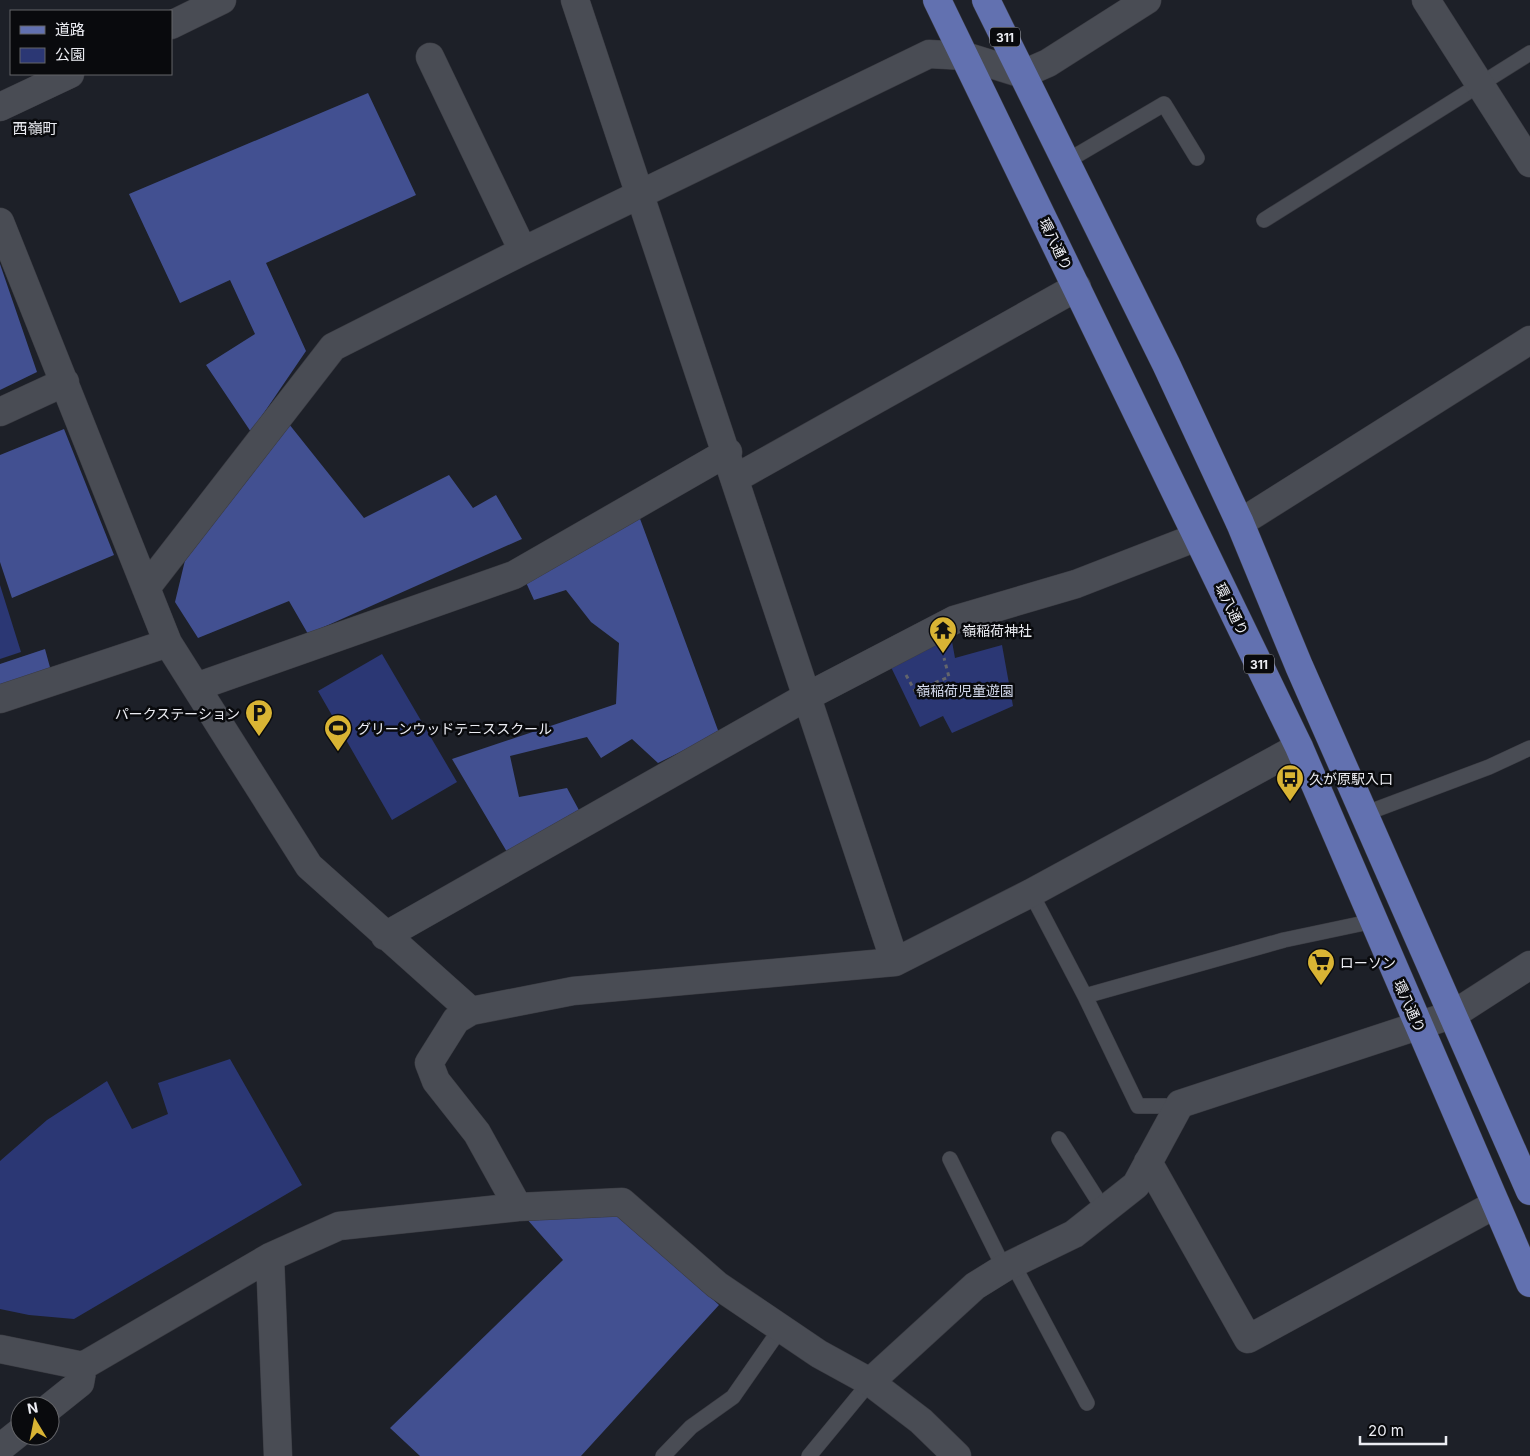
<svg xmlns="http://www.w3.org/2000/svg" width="1530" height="1456" font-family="Inter,'Noto Sans JP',sans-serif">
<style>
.green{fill:#2b3774}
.forest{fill:#425091}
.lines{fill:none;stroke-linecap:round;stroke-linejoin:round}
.lane-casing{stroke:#3a3b42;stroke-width:16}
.street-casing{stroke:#3a3b42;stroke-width:29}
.primary-casing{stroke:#3a3b42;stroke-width:29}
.path{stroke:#63656c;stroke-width:3;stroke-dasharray:4 4;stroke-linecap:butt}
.lane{stroke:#494c54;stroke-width:15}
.street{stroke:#494c54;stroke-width:28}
.primary{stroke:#6271b0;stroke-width:28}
.labels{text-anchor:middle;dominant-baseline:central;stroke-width:5;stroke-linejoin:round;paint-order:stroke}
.shield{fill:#090a0d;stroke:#a8a9ae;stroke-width:1}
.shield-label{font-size:12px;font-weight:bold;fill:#ecedf3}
.street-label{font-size:14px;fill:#ecedf3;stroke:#090a0d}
.poi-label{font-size:14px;fill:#ecedf3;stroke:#090a0d;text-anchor:start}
.park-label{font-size:14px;fill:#d4daed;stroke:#090a0d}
.neighbourhood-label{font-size:15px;fill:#ecedf3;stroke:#090a0d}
</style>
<rect width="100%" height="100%" fill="#1d2028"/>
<path class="green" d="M 0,585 L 21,652 L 0,659 Z
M 951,636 L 955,658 L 1002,645 L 1013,706 L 952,733 L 943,716 L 920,727 L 890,665 Z
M 382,654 L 457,782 L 392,820 L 318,691 Z
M 230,1059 L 302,1185 L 74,1319 L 29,1315 L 0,1309 L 0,1161 L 47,1120 L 107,1081 L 132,1129 L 168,1114 L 158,1083 Z"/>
<path class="forest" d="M 368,93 L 416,195 L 266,263 L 306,351 L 251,432 L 206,365 L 255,334 L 230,280 L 180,303 L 129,194 Z
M 0,264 L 37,372 L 0,390 Z
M 285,419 L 364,518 L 449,475 L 473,508 L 496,495 L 522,539 L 308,634 L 289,601 L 198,638 L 175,602 L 187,552 Z
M 64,429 L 114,555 L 12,598 L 0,562 L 0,455 Z
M 639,516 L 719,733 L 658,763 L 632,739 L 601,758 L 587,737 L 510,756 L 519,797 L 567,788 L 580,812 L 507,852 L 452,759 L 616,704 L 619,643 L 591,622 L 566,590 L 534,600 L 524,578 Z
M 45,649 L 51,671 L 0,689 L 0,664 Z
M 614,1209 L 719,1305 L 581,1456 L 420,1456 L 390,1428 L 563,1260 L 526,1218 Z"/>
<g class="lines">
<g class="lane-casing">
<path id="lane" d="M 1067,161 L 1164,104 L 1197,158
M 1264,220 L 1530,53
M 1364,814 L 1489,767 L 1530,748
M 1031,893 L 1085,996 L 1138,1106 L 1166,1106 L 1177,1111
M 1085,996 L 1284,940 L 1374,921
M 1059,1139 L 1104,1210
M 950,1159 L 1004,1268
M 1013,1264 L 1087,1403
M 663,1456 L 691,1427 L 733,1397 L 781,1328
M 809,1456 L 870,1382"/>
</g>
<g class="street-casing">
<path id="street" d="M 575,0 C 684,320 787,642 895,962
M 1426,0 L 1530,163
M 171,25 L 222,0
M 430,57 L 523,251
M 0,107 L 70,74
M 0,222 L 168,643 L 309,866 L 471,1011
M 0,412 L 65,382
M 736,478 L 1077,287
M 1240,523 L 1530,340
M 146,588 L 333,347 L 523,251 L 929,54 L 965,56 L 1023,74 L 1048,63 L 1147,0
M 196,687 L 514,575 L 728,452
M 0,699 L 168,643
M 385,936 L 806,697 L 954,620 L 1076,584 L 1197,537
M 1148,1162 L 1248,1339 L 1496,1204
M 518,1207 L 477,1133 L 436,1081 L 429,1063 L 456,1020 L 471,1011 L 573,991 L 895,962 L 1031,893 L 1299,747
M 270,1257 L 278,1456
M 0,1349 L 83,1366 L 270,1257 L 339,1226 L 518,1207 L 622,1202 L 717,1285 L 819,1354 L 870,1382 L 921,1421 L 957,1456
M 870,1382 L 975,1286 L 1004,1268 L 1074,1234 L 1136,1185 L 1180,1104 L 1454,1014 L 1530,965
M 50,1407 L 80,1383 L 83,1366
M 0,1448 L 20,1432"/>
</g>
<g class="primary-casing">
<path id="primary" d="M 937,0 L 1299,747 L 1530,1283
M 986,0 L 1166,364 L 1240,523 L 1299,666 L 1530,1191"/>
</g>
<path class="path" d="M 906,675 L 915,691 L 949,677 L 944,658"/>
<use href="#lane" class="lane"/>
<use href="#street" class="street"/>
<use href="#primary" class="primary"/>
</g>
<defs>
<g id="temple-pin" transform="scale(1.4375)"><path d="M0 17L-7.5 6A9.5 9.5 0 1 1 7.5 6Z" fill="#d9b434" stroke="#090a0d"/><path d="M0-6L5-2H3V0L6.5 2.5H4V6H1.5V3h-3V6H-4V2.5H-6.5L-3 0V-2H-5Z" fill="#111"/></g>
<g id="parking-pin" transform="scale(1.4375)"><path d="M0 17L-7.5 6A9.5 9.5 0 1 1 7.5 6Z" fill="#d9b434" stroke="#090a0d"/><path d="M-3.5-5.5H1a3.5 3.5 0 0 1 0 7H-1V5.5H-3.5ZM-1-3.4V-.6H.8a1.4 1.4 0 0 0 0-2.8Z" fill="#111"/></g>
<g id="stadium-pin" transform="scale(1.4375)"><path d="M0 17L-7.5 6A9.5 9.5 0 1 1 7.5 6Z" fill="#d9b434" stroke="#090a0d"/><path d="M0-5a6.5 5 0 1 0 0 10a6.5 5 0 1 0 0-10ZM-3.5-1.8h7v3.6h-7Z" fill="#111"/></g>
<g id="bus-pin" transform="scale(1.4375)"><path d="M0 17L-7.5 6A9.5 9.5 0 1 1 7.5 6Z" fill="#d9b434" stroke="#090a0d"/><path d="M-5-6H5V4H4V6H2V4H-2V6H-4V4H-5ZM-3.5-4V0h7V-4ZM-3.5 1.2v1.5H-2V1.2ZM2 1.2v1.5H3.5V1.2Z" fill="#111"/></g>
<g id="supermarket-pin" transform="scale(1.4375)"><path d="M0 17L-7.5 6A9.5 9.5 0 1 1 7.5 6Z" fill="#d9b434" stroke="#090a0d"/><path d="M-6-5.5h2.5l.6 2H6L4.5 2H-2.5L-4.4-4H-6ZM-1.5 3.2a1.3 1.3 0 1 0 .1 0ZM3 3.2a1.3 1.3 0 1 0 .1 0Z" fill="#111"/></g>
</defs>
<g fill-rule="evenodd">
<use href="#temple-pin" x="943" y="630"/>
<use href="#parking-pin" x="259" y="713"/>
<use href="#stadium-pin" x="338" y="728"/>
<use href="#bus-pin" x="1290" y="778"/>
<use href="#supermarket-pin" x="1321" y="962"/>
</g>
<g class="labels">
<g class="shield">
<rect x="990" y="27.5" width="30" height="19" rx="4"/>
<rect x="1244" y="654.5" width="30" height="19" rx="4"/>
</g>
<g class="shield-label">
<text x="1005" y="37">311</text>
<text x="1259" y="664">311</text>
</g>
<g class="street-label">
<text transform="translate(1056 244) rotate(64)">環八通り</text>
<text transform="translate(1232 609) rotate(64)">環八通り</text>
<text transform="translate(1410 1006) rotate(66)">環八通り</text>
</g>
<g class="poi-label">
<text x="962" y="630">嶺稲荷神社</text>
<text x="240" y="713" text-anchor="end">パークステーション</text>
<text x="357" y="728">グリーンウッドテニススクール</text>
<text x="1309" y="778">久が原駅入口</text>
<text x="1340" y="962">ローソン</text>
</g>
<g class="park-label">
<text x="965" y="690">嶺稲荷児童遊園</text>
</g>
<g class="neighbourhood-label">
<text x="35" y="128">西嶺町</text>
</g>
</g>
<rect x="10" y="10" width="162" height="65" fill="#090a0d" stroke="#646569"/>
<rect x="20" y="26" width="25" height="8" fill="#6271b0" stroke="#646569"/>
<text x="55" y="35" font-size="15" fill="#ecedf3">道路</text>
<rect x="20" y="48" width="25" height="15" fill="#2b3774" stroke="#646569"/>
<text x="55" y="60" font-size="15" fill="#ecedf3">公園</text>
<g transform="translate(35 1421) rotate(350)"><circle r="24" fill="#090a0d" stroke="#646569"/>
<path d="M0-4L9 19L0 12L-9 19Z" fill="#d9b434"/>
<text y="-8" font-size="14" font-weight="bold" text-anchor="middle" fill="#ecedf3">N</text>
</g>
<path d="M1360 1436v8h86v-8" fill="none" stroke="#ecedf3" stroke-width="2.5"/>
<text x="1368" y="1436" font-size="15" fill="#ecedf3" stroke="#090a0d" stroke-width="4" paint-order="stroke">20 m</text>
</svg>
